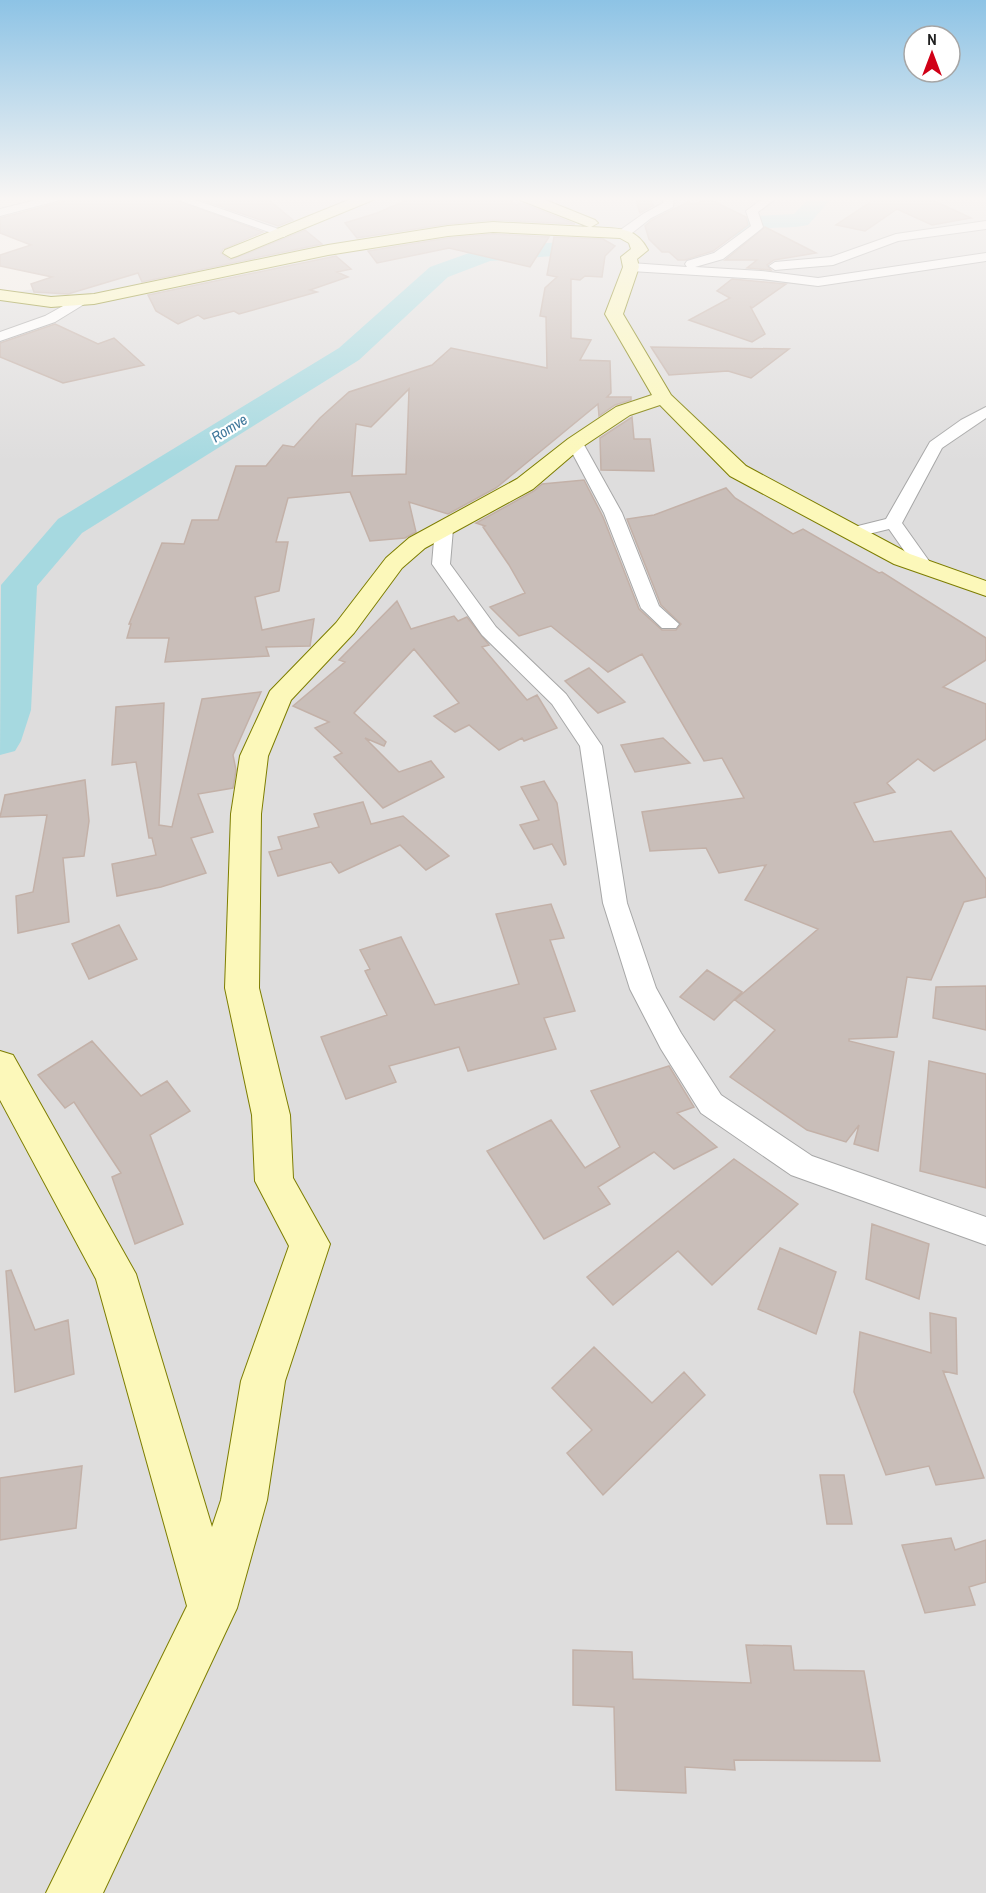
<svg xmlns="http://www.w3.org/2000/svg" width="986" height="1893" font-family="'Archivo Narrow',sans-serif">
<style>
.residential{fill:#dedddd}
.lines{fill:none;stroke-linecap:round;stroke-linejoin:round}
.river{fill:#a6d9e0;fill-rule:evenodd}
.building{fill:#c9beb9;stroke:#c3b1a8;stroke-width:1.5;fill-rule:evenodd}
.street-casing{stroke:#a7a7a7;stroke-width:2}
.secondary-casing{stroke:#7d7d01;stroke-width:2}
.street{fill:#fff;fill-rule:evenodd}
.secondary{fill:#fcf8ba;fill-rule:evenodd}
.labels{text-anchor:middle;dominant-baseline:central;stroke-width:4.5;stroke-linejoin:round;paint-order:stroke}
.far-water-label{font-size:15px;font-style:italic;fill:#40789c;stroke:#fff}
</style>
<rect width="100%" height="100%" fill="#f1ece6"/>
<path class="residential" d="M 183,197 L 986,197 L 986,1893 L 0,1893 L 0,295 L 236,253 L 268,232 L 242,221 L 220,205 Z"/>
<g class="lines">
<path class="river" d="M 810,197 L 833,197 L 808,225 C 791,229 773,226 756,230 C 729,236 701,252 673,245 L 669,240 L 673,235 L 707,230 L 756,216 L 794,214 Z
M 596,240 L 604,242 L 608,247 L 604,252 L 490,261 L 448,277 L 359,360 L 82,533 L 37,586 L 31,710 L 21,741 L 15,751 L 0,755 L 1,585 L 58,519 L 339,348 L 430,267 L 486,247 Z"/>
</g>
<path class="building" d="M 68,197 L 168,197 L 263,232 L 223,249 L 221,253 L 230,260 L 305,230 L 322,244 L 142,282 L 138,273 L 68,294 L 34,292 L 31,284 L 52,277 L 0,266 L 0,255 L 31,245 L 0,233 L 0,218 L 65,201 Z
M 193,197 L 265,197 L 293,220 L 278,226 Z
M 424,197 L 506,197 L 516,205 L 522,203 L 575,224 L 493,220 L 448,224 L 357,238 L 345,223 L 377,213 L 405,201 Z
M 635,197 L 648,197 L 654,205 L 640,213 Z
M 870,197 L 926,197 L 971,218 L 932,225 L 897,209 L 865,231 L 836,225 L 875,199 Z
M 709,199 L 746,217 L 748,225 L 713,251 L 685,260 L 678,260 L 669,252 L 662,252 L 649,239 L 645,226 L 652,220 L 688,202 L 694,204 Z
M 765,227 L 816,253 L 774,260 L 767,265 L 771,270 L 747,268 L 757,260 L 725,260 Z
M 493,234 L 549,237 L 530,267 L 449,248 L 377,263 L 368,251 L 448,238 Z
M 554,237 L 603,239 L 615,246 L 605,256 L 602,277 L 585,276 L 580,280 L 571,279 L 571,338 L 591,340 L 580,360 L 610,361 L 611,393 L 607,397 L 631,397 L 631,400 L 615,405 L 599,416 L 598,404 L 496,488 L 448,514 L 409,502 L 416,532 L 405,538 L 370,541 L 350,492 L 288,498 L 276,542 L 288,542 L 279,591 L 255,597 L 262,630 L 314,619 L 310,646 L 266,647 L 269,656 L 165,662 L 169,638 L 127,638 L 131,624 L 129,624 L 162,543 L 184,544 L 192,520 L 218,520 L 236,466 L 266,466 L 283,445 L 294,447 L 320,418 L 349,392 L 432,365 L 451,348 L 547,368 L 546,317 L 540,316 L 545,288 L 557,277 L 547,275 ZM 409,389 L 406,474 L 352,476 L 356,424 L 371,427 Z
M 336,256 L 351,269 L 337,272 L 348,277 L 310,290 L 317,292 L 239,314 L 234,311 L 204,319 L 198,315 L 178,324 L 156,311 L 148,295 Z
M 732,279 L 786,284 L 752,308 L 750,306 L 765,334 L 752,342 L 689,320 L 730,298 L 717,291 Z
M 55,324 L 98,344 L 114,338 L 144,365 L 63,383 L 0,357 L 0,343 Z
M 651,347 L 789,349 L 751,378 L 728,371 L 669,375 Z
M 632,417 L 634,439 L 650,439 L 654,471 L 601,470 L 600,438 Z
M 584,480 L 603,517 L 639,609 L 662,630 L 676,630 L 681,624 L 661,605 L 627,519 L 654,515 L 726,488 L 735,498 L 793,534 L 803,529 L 879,573 L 882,572 L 986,638 L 986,660 L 943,687 L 986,704 L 986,739 L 934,771 L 918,759 L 887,783 L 895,792 L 854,803 L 874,842 L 951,831 L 986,879 L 986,897 L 964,902 L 931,980 L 907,977 L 897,1037 L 849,1039 L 849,1041 L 894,1052 L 878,1151 L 854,1144 L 859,1125 L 846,1142 L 807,1130 L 730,1077 L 775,1030 L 735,1000 L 818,929 L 745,900 L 766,865 L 719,873 L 706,848 L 650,851 L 642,812 L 744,798 L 722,758 L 704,761 L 642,654 L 608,672 L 551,626 L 519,636 L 490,607 L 525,593 L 509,565 L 483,527 L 485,526 L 476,523 L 534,491 L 542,484 Z
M 397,601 L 411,629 L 454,616 L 458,621 L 467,617 L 489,645 L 482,647 L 527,700 L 537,695 L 557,728 L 524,741 L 522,738 L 499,750 L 469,725 L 455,732 L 434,716 L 459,703 L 414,649 L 354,713 L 386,742 L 384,746 L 365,738 L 399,772 L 431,761 L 444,777 L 383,808 L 334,757 L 342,753 L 315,728 L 329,722 L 293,706 L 345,662 L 339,660 Z
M 589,668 L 625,702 L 598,713 L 565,681 Z
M 261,692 L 233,755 L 236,770 L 233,788 L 198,794 L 213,832 L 191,838 L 206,873 L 161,887 L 117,896 L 112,864 L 156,855 L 152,838 L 149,838 L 136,762 L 112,765 L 116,707 L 164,703 L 159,825 L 172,827 L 202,699 Z
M 663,738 L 690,763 L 635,772 L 621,745 Z
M 85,780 L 89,821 L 84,856 L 63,858 L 69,922 L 18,933 L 16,896 L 33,892 L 47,815 L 0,817 L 5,795 Z
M 544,781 L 557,803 L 566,864 L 564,865 L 552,844 L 534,849 L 520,825 L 539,820 L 521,787 Z
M 363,802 L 371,824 L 403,816 L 449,856 L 426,870 L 400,845 L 339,873 L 331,862 L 278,876 L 269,852 L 282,849 L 278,837 L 319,827 L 314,814 Z
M 551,904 L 564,938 L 550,940 L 575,1011 L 544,1018 L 556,1049 L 468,1071 L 459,1047 L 389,1066 L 396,1082 L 346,1099 L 321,1037 L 387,1015 L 365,971 L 370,969 L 360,950 L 401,937 L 435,1005 L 519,984 L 496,914 Z
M 119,925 L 137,959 L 89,979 L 72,944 Z
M 707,970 L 742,992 L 714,1020 L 680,997 Z
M 986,986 L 986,1030 L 933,1018 L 936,987 Z
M 92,1041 L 141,1096 L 167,1081 L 190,1111 L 150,1135 L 183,1224 L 135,1244 L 112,1177 L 121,1173 L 74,1102 L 65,1108 L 38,1075 Z
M 929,1061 L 986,1074 L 986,1188 L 920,1171 Z
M 669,1066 L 694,1107 L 677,1113 L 717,1147 L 674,1169 L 654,1152 L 598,1187 L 610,1204 L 544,1239 L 487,1151 L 551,1120 L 585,1168 L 620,1147 L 591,1091 Z
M 734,1159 L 798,1204 L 712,1285 L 678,1251 L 613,1305 L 587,1277 Z
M 872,1224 L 929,1244 L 919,1299 L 866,1279 Z
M 780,1248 L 836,1272 L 816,1334 L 758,1309 Z
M 11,1270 L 35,1330 L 68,1320 L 74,1374 L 15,1392 L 6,1271 Z
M 930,1313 L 956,1318 L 957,1374 L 943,1371 L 984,1478 L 936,1485 L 929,1466 L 886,1475 L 854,1392 L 860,1332 L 931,1353 Z
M 594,1347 L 652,1403 L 684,1372 L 705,1395 L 603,1495 L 567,1453 L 592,1430 L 552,1388 Z
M 82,1466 L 76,1528 L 0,1540 L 0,1478 Z
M 820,1475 L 844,1475 L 852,1524 L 827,1524 Z
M 951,1538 L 955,1550 L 986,1540 L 986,1582 L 969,1587 L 975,1605 L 925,1613 L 902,1545 Z
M 746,1645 L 791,1646 L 794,1670 L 864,1671 L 880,1761 L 734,1760 L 735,1770 L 685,1767 L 686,1793 L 616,1790 L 614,1707 L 573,1705 L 573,1650 L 632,1652 L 633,1679 L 751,1683 Z"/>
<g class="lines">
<g class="street-casing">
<path id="street" d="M 48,197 L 66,197 L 64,199 L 0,216 L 0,209 Z
M 170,197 L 187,197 L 290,233 L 284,237 L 280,236 Z
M 664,197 L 674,197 L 673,207 L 651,218 L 627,237 L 619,237 L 619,231 L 643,214 L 663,203 Z
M 765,197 L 778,197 L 758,212 L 763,227 L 761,229 L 723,259 L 695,267 L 761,271 L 818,278 L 986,253 L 986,261 L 818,286 L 761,279 L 631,271 L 625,267 L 631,263 L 687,267 L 685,264 L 687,261 L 714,253 L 751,226 L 746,211 Z
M 986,221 L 986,229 L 898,241 L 833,265 L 775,270 L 769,266 L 775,262 L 831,257 L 896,234 Z
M 81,296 L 88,300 L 86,303 L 55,322 L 0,341 L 0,332 L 45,316 Z
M 986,407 L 986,418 L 942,448 L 902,523 L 934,568 L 931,572 L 919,572 L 889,529 L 852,538 L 846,537 L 843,533 L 846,529 L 886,519 L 930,442 L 961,420 Z
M 575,438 L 583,443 L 622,513 L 659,606 L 679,624 L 676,628 L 662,628 L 641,608 L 604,513 L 567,443 Z
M 444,524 L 450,525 L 453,529 L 450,564 L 496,627 L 566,694 L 602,746 L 627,903 L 656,988 L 681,1033 L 721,1095 L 812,1156 L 986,1217 L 986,1245 L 791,1175 L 701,1113 L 661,1049 L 630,989 L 603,903 L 580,746 L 552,704 L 482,635 L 432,564 L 435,529 L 438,525 Z"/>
</g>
<g class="secondary-casing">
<path id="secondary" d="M 356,197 L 375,197 L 373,200 L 237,256 L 231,258 L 223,253 L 225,250 Z
M 518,197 L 538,197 L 595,220 L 598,223 L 591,227 C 616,229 635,225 648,250 L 637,259 L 639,267 L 623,314 L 671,395 L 746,466 L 910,554 L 986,581 L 986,596 L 894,564 L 730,476 L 660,405 L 630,415 L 582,447 L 533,489 L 425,548 L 402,568 L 354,633 L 291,700 L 268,756 L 261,814 L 259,988 L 290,1115 L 293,1178 L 330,1244 L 285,1381 L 267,1500 L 237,1608 L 229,1625 L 103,1893 L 46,1893 L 187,1606 L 96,1279 L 0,1100 L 0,1051 L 13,1055 L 136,1274 L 212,1527 L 221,1500 L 241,1381 L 289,1246 L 255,1181 L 252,1115 L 225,988 L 231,814 L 240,756 L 270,691 L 336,623 L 386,558 L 409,538 L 517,479 L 568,439 L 616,407 L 652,395 L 605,314 L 623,267 L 621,257 L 631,249 L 629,243 L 620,238 L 493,232 L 448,236 L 328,255 L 94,304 L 51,307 L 0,300 L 0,290 L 51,297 L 94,294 L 328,245 L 448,226 L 493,222 L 589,227 L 520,200 Z"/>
</g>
<use href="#street" class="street"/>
<use href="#secondary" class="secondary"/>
</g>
<linearGradient id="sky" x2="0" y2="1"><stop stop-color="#8dc3e5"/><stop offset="0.43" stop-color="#f9f6f4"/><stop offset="1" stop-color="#f9f6f4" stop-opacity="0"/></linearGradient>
<rect width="986" height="462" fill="url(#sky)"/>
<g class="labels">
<g class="far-water-label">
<text transform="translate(229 428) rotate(-32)">Romve</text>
</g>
</g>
<g transform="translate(932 54)"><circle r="28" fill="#ffffff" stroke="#a6a6a6" stroke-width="1.5"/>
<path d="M0-4.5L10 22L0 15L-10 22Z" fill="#d00017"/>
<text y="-9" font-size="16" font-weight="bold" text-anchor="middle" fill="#202020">N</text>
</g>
</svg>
